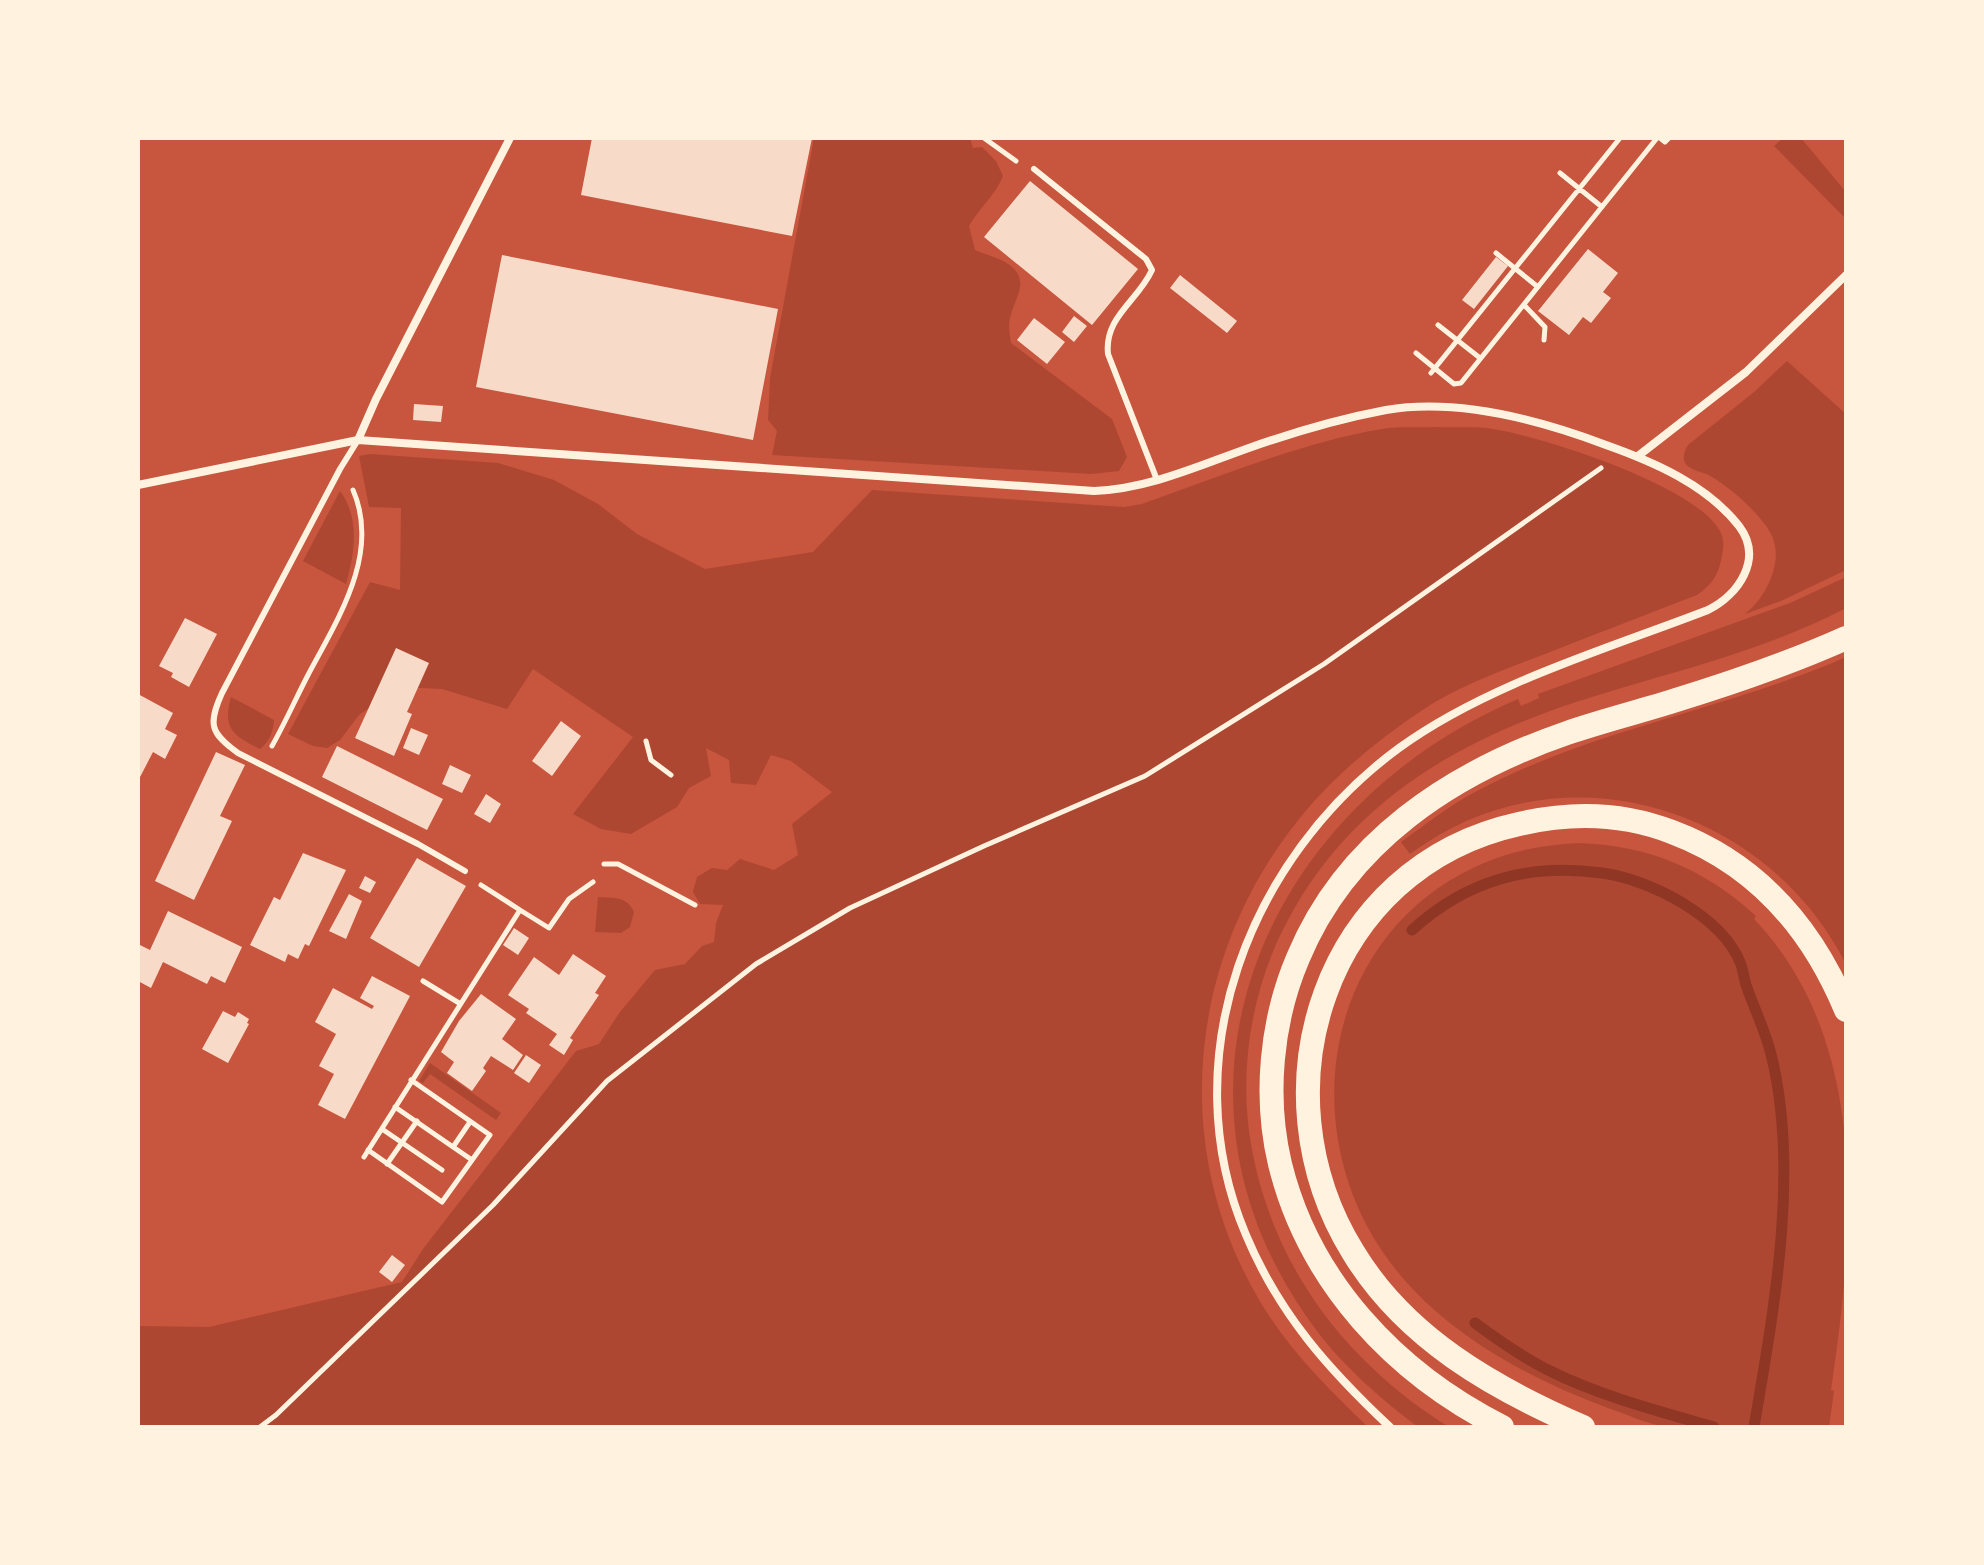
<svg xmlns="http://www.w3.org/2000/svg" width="1984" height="1565" font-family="Quicksand,sans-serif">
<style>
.green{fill:#ae4732}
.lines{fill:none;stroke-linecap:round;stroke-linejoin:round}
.stream{stroke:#8f3625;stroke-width:11}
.building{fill:#f7dbc8}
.path{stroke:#fff3e0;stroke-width:5}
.service{stroke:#fff3e0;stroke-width:6}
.minor{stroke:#fff3e0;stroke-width:8}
.motorway{stroke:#fff3e0;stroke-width:24}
</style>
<rect width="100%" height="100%" fill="#c8553d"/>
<path class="green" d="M 814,138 L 970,138 L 973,148 L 982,147 L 996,161 L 1003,176 C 995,196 979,208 969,226 L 975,250 C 984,254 996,257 1005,262 C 1033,279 1015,296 1010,318 C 1008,326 1010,336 1011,343 L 1112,419 L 1127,457 L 1119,471 L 1091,474 L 772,455 L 777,431 L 768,420 L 770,378 Z
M 1783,138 L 1801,138 L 1846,192 L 1846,219 L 1774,146 Z
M 1787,361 L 1846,414 L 1846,570 L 1781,601 L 1745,614 C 1766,598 1786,559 1770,532 C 1758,512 1732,489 1712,477 C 1705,472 1690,471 1685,463 C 1682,457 1685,450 1688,445 L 1754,392 Z
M 1437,427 C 1456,428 1475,426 1493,429 C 1543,437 1696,486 1720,531 C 1724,539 1724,547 1722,555 C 1719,574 1713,584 1697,595 C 1647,614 1596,634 1545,654 C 1504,670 1461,685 1424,709 C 1382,737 1342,769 1309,807 C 1190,945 1166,1140 1258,1298 C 1286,1347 1328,1389 1368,1427 L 138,1427 L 138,1326 L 209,1327 L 402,1282 L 423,1249 L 576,1051 L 599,1044 L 620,1012 L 655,970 L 685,964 L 702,946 L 714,942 L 716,923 L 723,905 L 700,904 L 693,892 L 697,877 L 712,868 L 727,870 L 740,859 L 774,870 L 798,855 L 792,824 L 832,792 L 791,761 L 771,755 L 756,785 L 731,783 L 729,760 L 706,748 L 711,776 L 689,788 L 677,807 L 631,834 L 601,829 L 573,814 L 633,737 L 533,669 L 507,709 L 442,689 L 398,687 L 359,715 L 340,740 L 327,748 L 313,746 L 288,734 L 370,582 L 400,590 L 401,508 L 369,507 L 359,456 L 370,454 L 498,463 L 554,480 L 598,504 L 637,534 L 705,569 L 813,552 L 872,490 L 1124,507 L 1142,504 C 1221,476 1300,443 1382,429 C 1400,426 1419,428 1437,427 Z
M 340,491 C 360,518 355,552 346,584 L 303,561 Z
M 1846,577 L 1846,608 C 1766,650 1678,670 1592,697 C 1465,736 1352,799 1288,920 C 1252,986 1238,1069 1251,1144 C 1272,1266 1345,1362 1449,1427 L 1418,1427 C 1382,1400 1344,1367 1317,1331 C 1139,1095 1262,808 1518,699 L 1521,706 L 1539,698 L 1538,694 L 1790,603 Z
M 1846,657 L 1846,964 C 1765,804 1558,743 1410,854 L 1401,842 C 1426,824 1450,805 1477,791 C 1593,729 1726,710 1846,657 Z
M 231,697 L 274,720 C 273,732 270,741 260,749 C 234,736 222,729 231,697 Z
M 1578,843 C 1648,845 1705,869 1756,916 L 1754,919 C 1872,1043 1854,1234 1831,1390 L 1834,1391 L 1829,1427 C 1791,1427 1753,1427 1714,1427 C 1699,1427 1681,1429 1666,1427 C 1647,1424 1626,1414 1608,1408 C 1514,1373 1416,1318 1367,1226 C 1296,1091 1342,919 1489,861 C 1518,849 1548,845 1578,843 Z
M 598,897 C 613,898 627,896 634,912 L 630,927 L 621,933 L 595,932 Z
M 430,1063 L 501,1113 L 496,1120 L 430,1074 L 423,1083 L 419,1081 Z"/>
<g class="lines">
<path class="stream" d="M 1412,930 C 1467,880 1529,863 1602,873 C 1649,879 1721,916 1740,962 C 1743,969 1744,978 1746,985 C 1754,1008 1765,1030 1771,1054 C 1800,1171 1774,1309 1754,1427
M 1475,1323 C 1498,1340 1522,1357 1548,1370 C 1600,1396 1658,1411 1714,1427"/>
</g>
<path class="building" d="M 592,138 L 812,138 L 792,236 L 581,195 Z
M 1030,181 L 1138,269 L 1092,325 L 984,237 Z
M 1588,249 L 1618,273 L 1603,292 L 1611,298 L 1591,323 L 1583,317 L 1569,335 L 1538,311 Z
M 502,255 L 778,309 L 753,440 L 476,387 Z
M 1496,257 L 1508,266 L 1474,309 L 1462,300 Z
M 1180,275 L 1237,321 L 1227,333 L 1170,288 Z
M 1074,316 L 1087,326 L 1074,342 L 1062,332 Z
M 1034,318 L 1065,342 L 1047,364 L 1017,340 Z
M 414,404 L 443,406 L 441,422 L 413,420 Z
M 185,618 L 217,634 L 189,687 L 171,677 L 173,673 L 159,666 Z
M 396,648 L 429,663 L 407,712 L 412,714 L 394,756 L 355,738 Z
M 138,694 L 173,713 L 165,729 L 177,735 L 165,759 L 153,752 L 138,781 Z
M 561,721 L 581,736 L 552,776 L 532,761 Z
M 411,728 L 428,735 L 419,755 L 403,748 Z
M 337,746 L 443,799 L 427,830 L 322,777 Z
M 216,752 L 245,765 L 220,816 L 232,821 L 194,900 L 155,881 Z
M 450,765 L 471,775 L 462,793 L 442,784 Z
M 486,794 L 501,804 L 490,823 L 474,814 Z
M 303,853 L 346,870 L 309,946 L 305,944 L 298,959 L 288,954 L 285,962 L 250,945 L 274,897 L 280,900 Z
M 417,858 L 466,886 L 419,967 L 370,938 Z
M 365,876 L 376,882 L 370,893 L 359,888 Z
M 349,894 L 362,901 L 346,939 L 329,931 Z
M 168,911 L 242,947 L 225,983 L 211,976 L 207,984 L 163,962 L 151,988 L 138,981 L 138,944 L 150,950 Z
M 514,928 L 529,938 L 518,955 L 503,945 Z
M 573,954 L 606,976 L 595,993 L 599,995 L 570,1038 L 573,1040 L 564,1055 L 549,1045 L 557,1034 L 526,1013 L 529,1009 L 508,995 L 534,957 L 559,975 Z
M 372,976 L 410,996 L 345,1119 L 318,1105 L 334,1074 L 319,1066 L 336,1034 L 315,1022 L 333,988 L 372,1009 L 374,1006 L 360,998 Z
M 481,994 L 516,1019 L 502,1039 L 523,1055 L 513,1070 L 491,1056 L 483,1068 L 486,1071 L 472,1091 L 447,1073 L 454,1062 L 441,1052 L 459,1021 Z
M 223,1011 L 235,1017 L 238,1012 L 249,1019 L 247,1023 L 249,1024 L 228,1063 L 202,1049 Z
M 526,1055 L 541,1065 L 529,1083 L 514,1073 Z
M 392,1255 L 405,1265 L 392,1282 L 379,1272 Z"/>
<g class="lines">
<path class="path" d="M 984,138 L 1016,161
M 1660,138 L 1665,142 L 1669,138
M 1560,173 L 1602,207
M 1496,253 L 1538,287
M 1524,305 L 1545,327 L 1544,340
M 1438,325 L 1480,358
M 1416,353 L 1454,384 L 1461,383 L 1657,138
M 1431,373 L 1620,138
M 646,741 L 651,760 L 671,775
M 272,746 C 285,723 296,698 308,675 C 337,620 381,554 353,490
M 604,864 L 618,864 L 695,905
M 520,910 L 549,928 L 569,899 L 593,882
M 423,981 L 459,1003
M 395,1107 L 472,1160
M 382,1129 L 442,1170
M 453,1147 L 470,1122
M 368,1150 L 442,1202 L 490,1135 L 411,1080
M 364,1157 L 520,910 L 481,885
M 387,1164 L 417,1121
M 260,1427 L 276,1415 L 493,1205 L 607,1081 L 756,964 L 850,908 L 984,846 L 1145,776 L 1324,664 L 1601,468"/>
<path class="service" d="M 1034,169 L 1146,259 L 1152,270 C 1138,301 1104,317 1108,354 L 1157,480
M 358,440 L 340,469 L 222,693 C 208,724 210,733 238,753 L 418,844 L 465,871"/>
<path class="minor" d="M 358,440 L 376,399 L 510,138
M 1638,456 L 1746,372 L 1846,275
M 138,485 L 358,440 L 1094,491 C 1147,489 1196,467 1246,449 C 1291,433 1338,419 1386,410 C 1457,398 1540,420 1606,445 C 1654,462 1707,485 1739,526 C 1764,559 1738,595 1708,610 C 1607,649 1487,684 1399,748 C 1249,858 1171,1059 1246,1235 C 1279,1314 1329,1370 1390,1427"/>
<path class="motorway" d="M 1502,1427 C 1395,1373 1309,1282 1280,1164 C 1264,1097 1271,1021 1298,958 C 1346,842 1451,773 1567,733 C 1602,721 1638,712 1673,701 C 1732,683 1790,663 1846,638
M 1583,1427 C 1493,1388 1405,1338 1353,1252 C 1253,1090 1324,867 1519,824 C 1570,812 1623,813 1672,832 C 1757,864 1812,928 1846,1010"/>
</g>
<rect width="1984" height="1565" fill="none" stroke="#fff3e0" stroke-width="280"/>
</svg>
